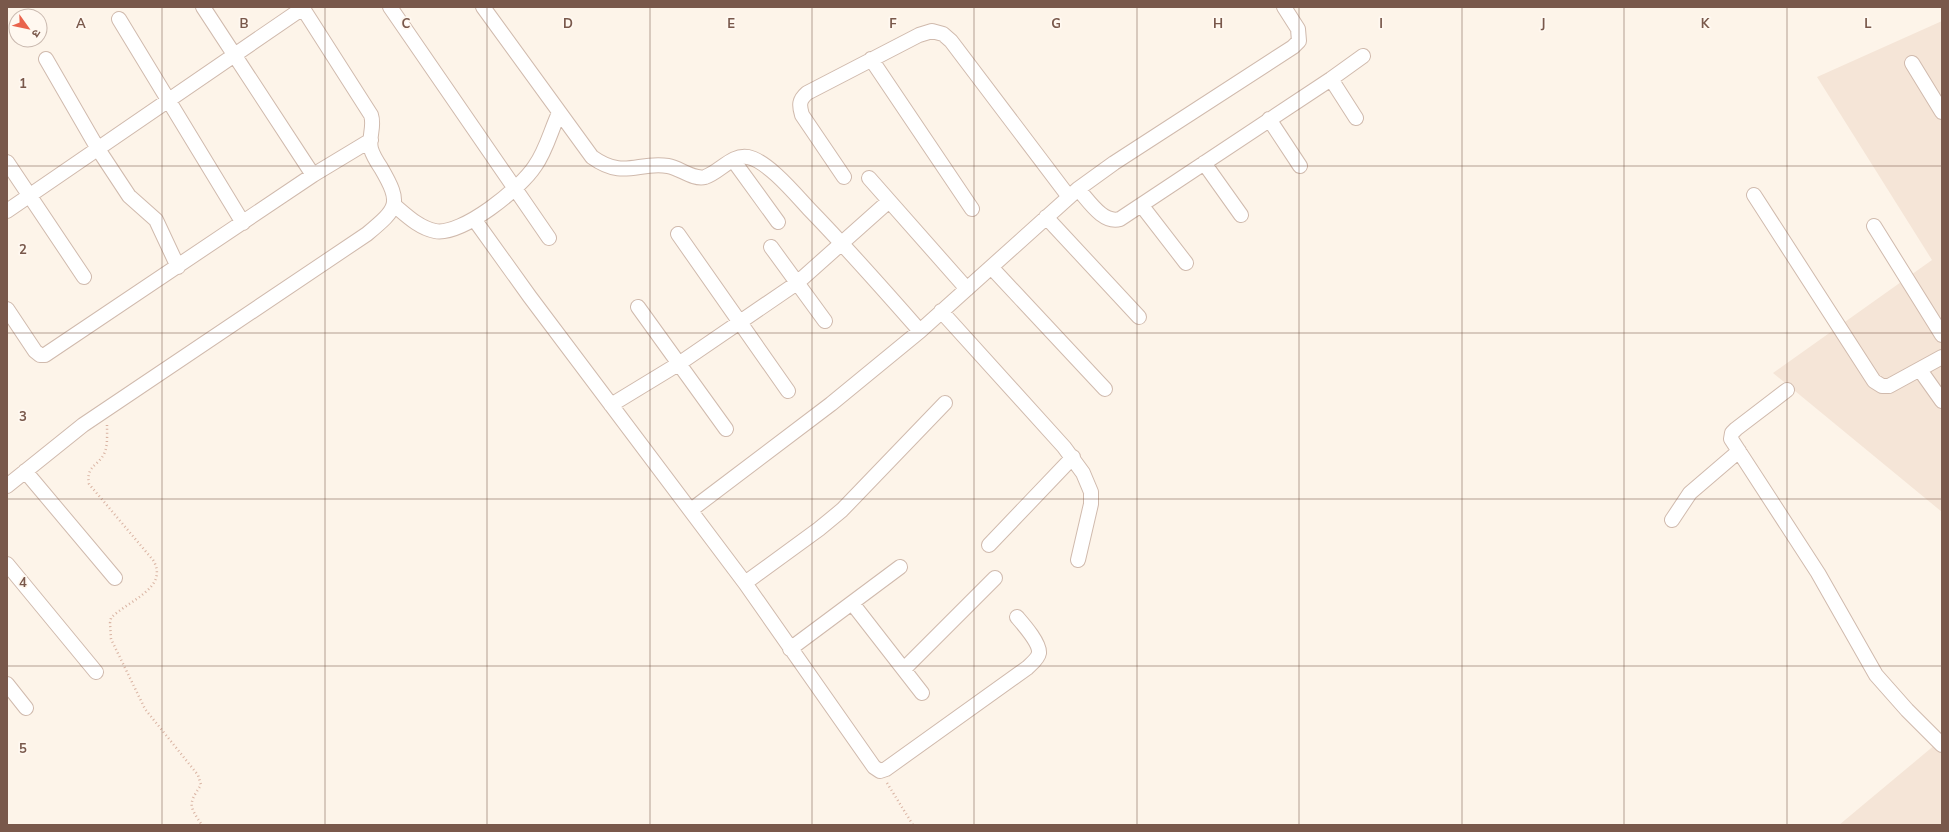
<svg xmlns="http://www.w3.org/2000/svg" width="1949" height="832" font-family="Mulish,'Noto Sans Devanagari',sans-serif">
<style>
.residential{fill:#f5e5d7}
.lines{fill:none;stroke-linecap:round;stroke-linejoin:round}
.street-casing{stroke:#d0baad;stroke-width:16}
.path{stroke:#d9b3a2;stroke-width:2.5;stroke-dasharray:1 3;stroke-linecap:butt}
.street{stroke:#fff;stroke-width:14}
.grid{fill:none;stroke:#79584b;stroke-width:1;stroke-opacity:0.55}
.grid-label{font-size:13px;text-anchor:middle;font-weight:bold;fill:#79584b;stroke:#fff8f0;stroke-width:3.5;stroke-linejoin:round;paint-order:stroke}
</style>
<rect width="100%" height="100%" fill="#fdf4e9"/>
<path class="residential" d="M 1942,21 L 1942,512 L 1773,373 L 1932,260 L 1817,77 Z
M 1942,739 L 1942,825 L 1839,825 Z"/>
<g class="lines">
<g class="street-casing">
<path id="street" d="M 203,7 L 313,175
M 390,7 L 549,238
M 483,7 L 592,157 C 624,180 638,161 668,166 C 680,168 693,180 705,177 C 720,172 732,154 748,157 C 768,161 796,195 810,210 C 848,249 884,290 920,331
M 119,19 L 243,223
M 46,59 L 98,149 L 129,196 L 156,220 L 178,267
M 871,59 L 972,209
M 1912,63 L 1942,112
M 1331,79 L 1356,118
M 1269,119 L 1300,166
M 733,160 L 778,222
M 7,162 L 84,277
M 1204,163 L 1241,215
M 844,177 L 802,115 C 799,105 799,100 807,93 L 919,35 L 932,31 L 943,34 L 951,41 L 1069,197
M 869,178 L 967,289
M 1078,189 C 1089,201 1103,224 1120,219 L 1331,79 L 1363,56
M 1754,195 L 1874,381 L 1882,386 L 1889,386 L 1942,357
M 394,205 C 406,215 419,228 435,231 C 462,236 521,188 535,166 C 546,151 551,130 559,113
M 1142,206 L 1186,263
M 7,211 L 303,8
M 1046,217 L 1139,317
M 474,219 L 530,297 L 745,583 L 874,767 L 880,771 L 886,769 L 1027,668 C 1031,664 1038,659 1039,653 C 1040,643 1023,624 1017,617
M 1874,226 L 1942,335
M 678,234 L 788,391
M 771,247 L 825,321
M 991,267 L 1105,389
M 638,307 L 726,429
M 7,309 L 35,351 L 40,355 L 45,355 L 313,175 L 371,140
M 941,311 L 1064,447 L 1083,473 L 1091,492 L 1091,504 L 1078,560
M 1920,370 L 1942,401
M 1787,390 L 1736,429 L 1732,433 L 1731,439 L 1818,573 L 1876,675 L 1907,710 L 1942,745
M 611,405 L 680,363 L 797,283 L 889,201
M 25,471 L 115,578
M 7,486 L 83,425 L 367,234 C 398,208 402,204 381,168 C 377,162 373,156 371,149 C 368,137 375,127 371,115 L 302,7
M 691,510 L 831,404 L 920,331 L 1078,189 L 1114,163 L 1293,47 L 1299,41 L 1298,29 L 1284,7
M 1672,520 L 1690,493 L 1739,451
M 989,545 L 1073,457
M 7,564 L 96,672
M 745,583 L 819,529 L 842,510 L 945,403
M 852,603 L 922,693
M 790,649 L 900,567
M 904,669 L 995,578
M 7,684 L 26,708"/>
</g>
<path class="path" d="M 107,425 C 107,434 108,446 104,454 C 97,467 86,466 89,484 L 153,560 C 170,588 127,601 111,618 L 110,623 L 111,639 L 145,709 L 198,775 L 201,785 C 188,804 189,806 202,825
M 887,783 L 913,825"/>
<use href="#street" class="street"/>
</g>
<path class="grid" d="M 162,7 L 162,825M 325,7 L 325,825M 487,7 L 487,825M 650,7 L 650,825M 812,7 L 812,825M 974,7 L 974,825M 1137,7 L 1137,825M 1299,7 L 1299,825M 1462,7 L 1462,825M 1624,7 L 1624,825M 1787,7 L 1787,825M 7,166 L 1942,166M 7,333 L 1942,333M 7,499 L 1942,499M 7,666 L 1942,666"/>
<g class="grid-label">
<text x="81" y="28">A</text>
<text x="244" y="28">B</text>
<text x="406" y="28">C</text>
<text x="568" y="28">D</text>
<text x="731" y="28">E</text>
<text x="893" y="28">F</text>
<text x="1056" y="28">G</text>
<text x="1218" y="28">H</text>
<text x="1381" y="28">I</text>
<text x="1543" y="28">J</text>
<text x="1705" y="28">K</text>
<text x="1868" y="28">L</text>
<text x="23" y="88">1</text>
<text x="23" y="254">2</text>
<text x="23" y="421">3</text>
<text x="23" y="587">4</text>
<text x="23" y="753">5</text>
</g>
<rect width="1949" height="832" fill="none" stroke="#79584b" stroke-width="16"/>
<g transform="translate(28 28) rotate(123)"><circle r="19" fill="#fff8f0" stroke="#c9b8ae"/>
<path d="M0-3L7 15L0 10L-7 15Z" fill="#e9634c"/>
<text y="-6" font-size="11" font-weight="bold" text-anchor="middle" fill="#79584b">उ</text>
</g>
</svg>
